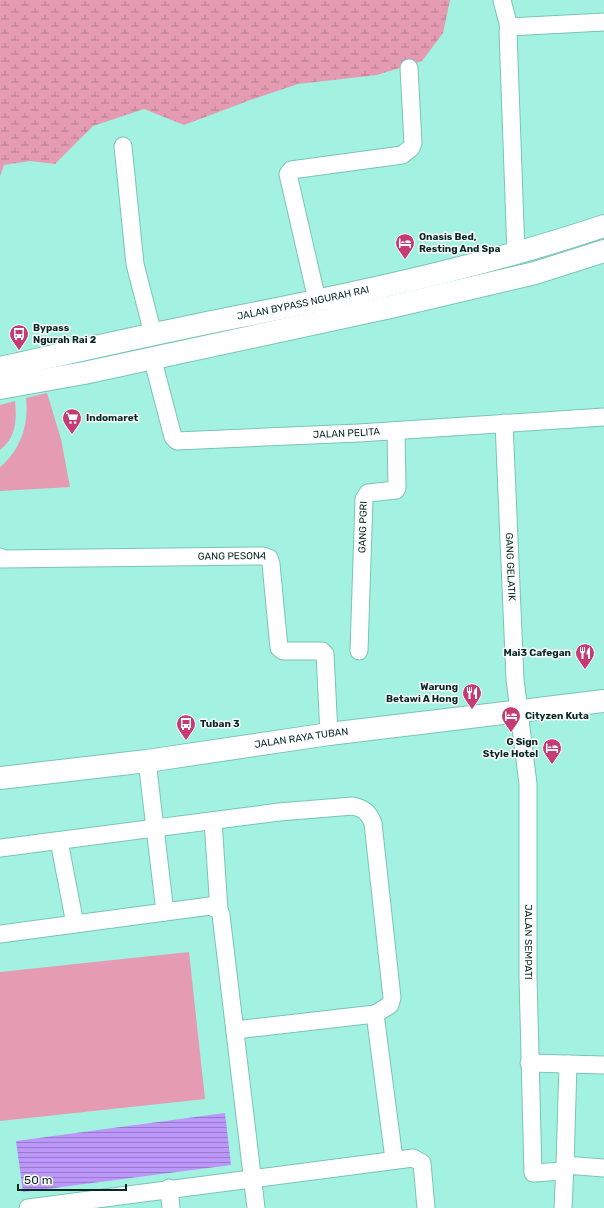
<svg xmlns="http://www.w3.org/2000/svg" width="604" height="1208" font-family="Rubik,sans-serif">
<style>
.grass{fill:#e59bb1}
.wetland{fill:url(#wetland-marsh)}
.water{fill:url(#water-rules)}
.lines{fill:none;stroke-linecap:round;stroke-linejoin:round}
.minor-casing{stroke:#79c5b6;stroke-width:19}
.major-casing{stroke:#79c5b6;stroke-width:24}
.highway-casing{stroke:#79c5b6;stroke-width:24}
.minor{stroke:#fff;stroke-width:17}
.major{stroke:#fff;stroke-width:22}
.highway{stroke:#fff;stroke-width:22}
.labels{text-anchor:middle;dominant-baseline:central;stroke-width:3;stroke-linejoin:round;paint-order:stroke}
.poi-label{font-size:10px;font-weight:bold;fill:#072823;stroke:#fff;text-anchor:start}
.street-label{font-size:10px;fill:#072823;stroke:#fff}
</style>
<defs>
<pattern id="wetland-marsh" width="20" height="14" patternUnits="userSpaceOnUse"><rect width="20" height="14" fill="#e59bb1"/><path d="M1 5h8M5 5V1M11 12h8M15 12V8" fill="none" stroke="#b87e90"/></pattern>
<pattern id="water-rules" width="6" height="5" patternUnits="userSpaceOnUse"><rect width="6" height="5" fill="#bc97fa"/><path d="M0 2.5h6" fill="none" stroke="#977bca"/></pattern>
</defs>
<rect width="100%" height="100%" fill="#a3f1e1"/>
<path class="grass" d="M 47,393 L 61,439 L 70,487 L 0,491 L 0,467 C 21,450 29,424 26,398 Z
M 15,401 C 17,420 16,438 0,450 L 0,405 Z
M 189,952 L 205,1099 L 0,1121 L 0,972 Z"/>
<path class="wetland" d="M 0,0 L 450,0 L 443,33 L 422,61 L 377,75 L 298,84 L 253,99 L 184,125 L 144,109 L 93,126 L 55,164 L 30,161 L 4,165 L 0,176 Z"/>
<path class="water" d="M 225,1113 L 231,1165 L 23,1192 L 16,1141 Z"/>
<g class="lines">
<g class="minor-casing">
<g id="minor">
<path d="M 502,0 L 509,27"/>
<path d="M 509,27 L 508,32 L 516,253"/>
<path d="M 509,27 L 604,22"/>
<path d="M 123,146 L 135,264 L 153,334"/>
<path d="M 317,300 L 288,174 L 291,170 L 402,155 L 411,148 L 413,143 L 409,68"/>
<path id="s1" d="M 152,357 L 173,437 L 177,441 L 359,433 L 604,417"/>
<path id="s2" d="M 504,423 L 515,679 L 528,784 L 528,977 L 533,1173 L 564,1171"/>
<path id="s3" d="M 0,557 L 2,559 L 263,556 L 269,558 L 271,564 L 279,648 L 283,651 L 322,651 L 325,654 L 329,734"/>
<path id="s4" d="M 359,651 L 364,499 L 368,493 L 396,490 L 397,488 L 396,431"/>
<path d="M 147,761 L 165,912"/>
<path d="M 213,821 L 219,910 L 221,915 L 256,1208"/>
<path d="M 59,841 L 75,924"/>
<path d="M 0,848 L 279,812 L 353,806 C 365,809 368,812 373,823 L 392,998 L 390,1005 L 375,1014 L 235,1030"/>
<path d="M 0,934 L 210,906 L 219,910"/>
<path d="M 375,1014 L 394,1159"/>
<path d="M 529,1063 L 604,1065"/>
<path d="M 565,1165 L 568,1064"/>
<path d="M 169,1188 L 171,1208"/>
<path d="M 28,1208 L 413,1158 L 422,1163 L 426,1208"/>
<path d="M 563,1208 L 565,1165 L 604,1168"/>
</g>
</g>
<g class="major-casing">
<g id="major">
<path id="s5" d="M 0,778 L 147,761 L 329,734 L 604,701"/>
</g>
</g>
<g class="highway-casing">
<g id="highway">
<path id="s6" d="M 0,368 C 82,350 164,331 247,315 C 367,291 488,265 604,226"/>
<path d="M 0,388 L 84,373 L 395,306 L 535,273 L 604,251"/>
</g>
</g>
<use href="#minor" class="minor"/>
<use href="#major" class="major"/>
<use href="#highway" class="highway"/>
</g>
<defs>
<g id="hotel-pin" transform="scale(1)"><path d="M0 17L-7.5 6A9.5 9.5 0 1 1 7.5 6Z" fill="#c53b73" stroke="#fff"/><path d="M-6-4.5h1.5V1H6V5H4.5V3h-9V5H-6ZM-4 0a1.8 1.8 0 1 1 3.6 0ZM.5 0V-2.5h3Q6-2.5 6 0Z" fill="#fff"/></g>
<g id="bus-pin" transform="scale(1)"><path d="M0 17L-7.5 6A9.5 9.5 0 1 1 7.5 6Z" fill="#c53b73" stroke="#fff"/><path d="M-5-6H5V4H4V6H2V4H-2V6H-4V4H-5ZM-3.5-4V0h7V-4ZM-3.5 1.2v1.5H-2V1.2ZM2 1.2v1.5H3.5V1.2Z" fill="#fff"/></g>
<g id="supermarket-pin" transform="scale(1)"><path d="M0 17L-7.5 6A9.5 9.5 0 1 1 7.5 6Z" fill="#c53b73" stroke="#fff"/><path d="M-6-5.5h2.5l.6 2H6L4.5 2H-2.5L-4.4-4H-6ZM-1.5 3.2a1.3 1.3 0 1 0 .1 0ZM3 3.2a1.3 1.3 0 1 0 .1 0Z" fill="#fff"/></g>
<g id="restaurant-pin" transform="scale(1)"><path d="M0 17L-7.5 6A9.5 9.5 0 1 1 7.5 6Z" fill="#c53b73" stroke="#fff"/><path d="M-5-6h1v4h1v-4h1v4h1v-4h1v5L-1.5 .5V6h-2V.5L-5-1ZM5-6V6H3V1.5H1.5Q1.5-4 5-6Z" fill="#fff"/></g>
</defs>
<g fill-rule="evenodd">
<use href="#hotel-pin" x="405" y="243"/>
<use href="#bus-pin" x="19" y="334"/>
<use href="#supermarket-pin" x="72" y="418"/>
<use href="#restaurant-pin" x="585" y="653"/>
<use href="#restaurant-pin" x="472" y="693"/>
<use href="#hotel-pin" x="511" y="716"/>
<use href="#bus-pin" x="186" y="724"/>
<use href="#hotel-pin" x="552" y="748"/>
</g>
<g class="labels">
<g class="poi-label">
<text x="419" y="237">Onasis Bed,<tspan x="419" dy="12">Resting And Spa</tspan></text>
<text x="33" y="328">Bypass<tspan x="33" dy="12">Ngurah Rai 2</tspan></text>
<text x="86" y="418">Indomaret</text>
<text x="571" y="653" text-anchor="end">Mai3 Cafegan</text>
<text x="458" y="687" text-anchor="end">Warung<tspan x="458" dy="12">Betawi A Hong</tspan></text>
<text x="525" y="716">Cityzen Kuta</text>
<text x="200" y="724">Tuban 3</text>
<text x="538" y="742" text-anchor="end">G Sign<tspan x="538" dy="12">Style Hotel</tspan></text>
</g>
<g class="street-label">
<text stroke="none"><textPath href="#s6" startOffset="310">JALAN BYPASS NGURAH RAI</textPath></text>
<text stroke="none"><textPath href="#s1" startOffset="258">JALAN PELITA</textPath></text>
<text stroke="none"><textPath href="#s4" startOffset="124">GANG PGRI</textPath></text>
<text stroke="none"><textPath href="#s3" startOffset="233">GANG PESONA</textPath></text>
<text stroke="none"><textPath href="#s2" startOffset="144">GANG GELATIK</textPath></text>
<text stroke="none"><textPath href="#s5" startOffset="304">JALAN RAYA TUBAN</textPath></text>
<text stroke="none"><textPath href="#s2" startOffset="520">JALAN SEMPATI</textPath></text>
</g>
</g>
<path d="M18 1184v6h108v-6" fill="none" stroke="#072823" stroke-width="2"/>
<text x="24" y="1184" font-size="12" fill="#072823" stroke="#ffffff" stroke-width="3" paint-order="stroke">50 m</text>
</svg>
